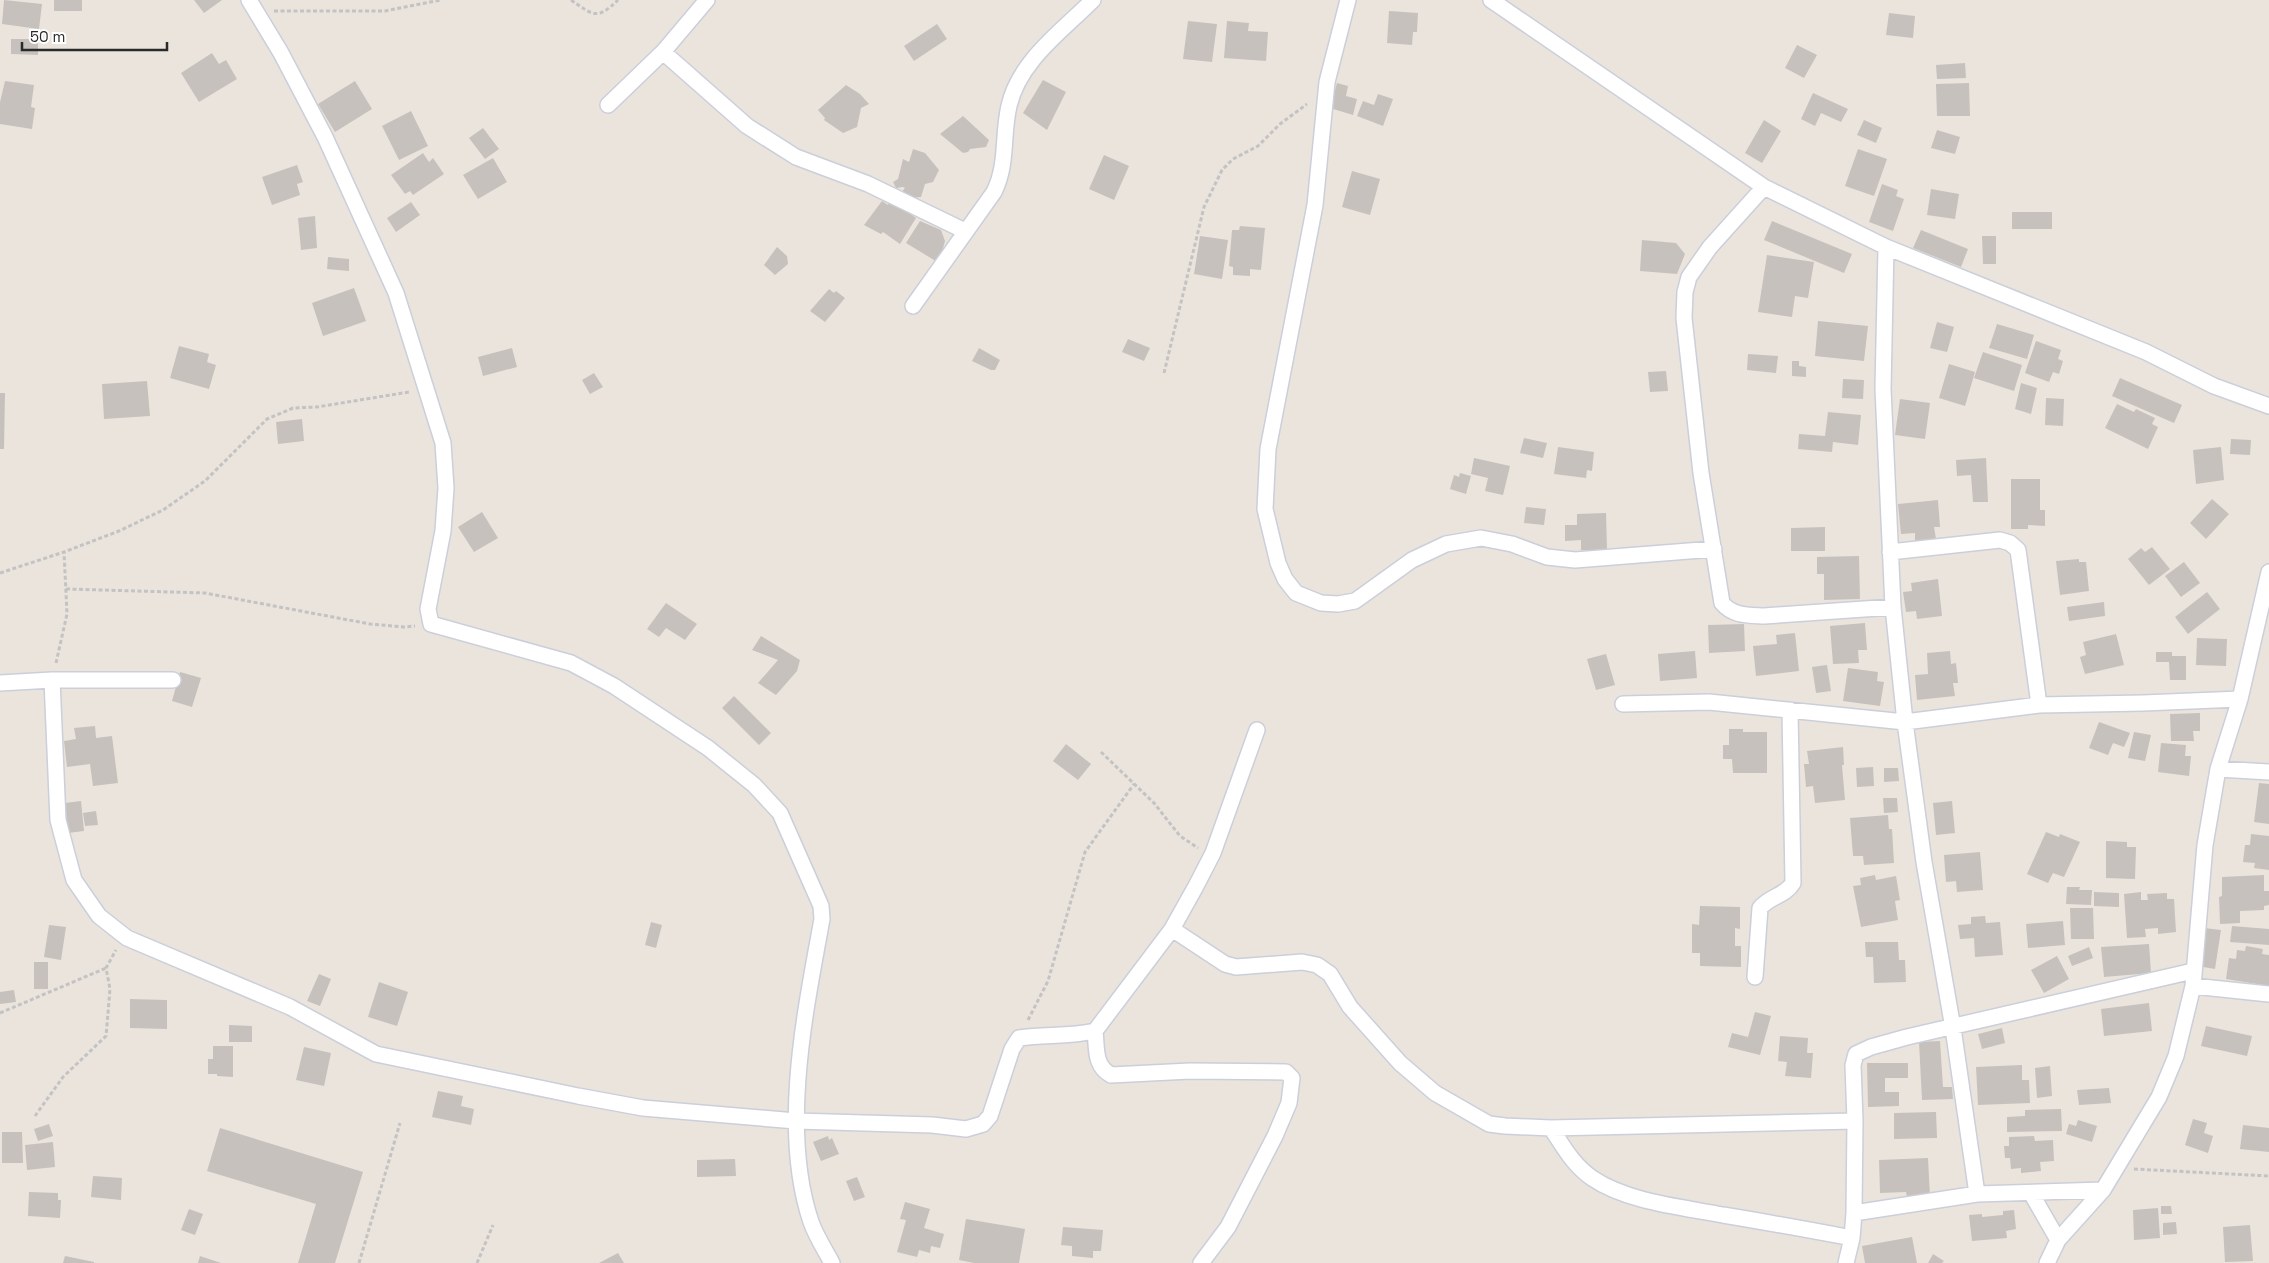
<svg xmlns="http://www.w3.org/2000/svg" width="2269" height="1263" font-family="'Space Grotesk',sans-serif">
<style>
.building{fill:#c6c1bc}
.lines{fill:none;stroke-linecap:round;stroke-linejoin:round}
.minor-casing{stroke:#cbcfda;stroke-width:18}
.path{stroke:#c3c3c3;stroke-width:3;stroke-dasharray:4 2.5;stroke-linecap:butt}
.minor{stroke:#fff;stroke-width:15}
</style>
<rect width="100%" height="100%" fill="#ebe4dd"/>
<path class="building" d="M 4,0 L 42,4 L 39,29 L 2,24 Z
M 54,0 L 82,0 L 82,11 L 54,11 Z
M 194,0 L 222,0 L 204,13 Z
M 1389,11 L 1418,13 L 1417,32 L 1413,32 L 1412,45 L 1387,43 Z
M 1889,13 L 1915,16 L 1913,38 L 1886,35 Z
M 1188,21 L 1217,24 L 1212,62 L 1183,59 Z
M 1227,21 L 1249,23 L 1248,31 L 1268,32 L 1266,61 L 1224,58 Z
M 937,24 L 947,39 L 914,61 L 904,46 Z
M 11,39 L 38,39 L 38,55 L 11,54 Z
M 1797,45 L 1817,55 L 1804,78 L 1785,68 Z
M 212,53 L 219,64 L 226,60 L 237,79 L 199,102 L 181,73 Z
M 1965,63 L 1966,78 L 1937,79 L 1936,65 Z
M 1043,80 L 1066,92 L 1047,130 L 1023,113 Z
M 5,81 L 34,85 L 31,107 L 35,108 L 32,129 L 0,124 L 0,102 Z
M 355,81 L 372,109 L 335,132 L 318,104 Z
M 1337,83 L 1348,86 L 1346,96 L 1357,99 L 1353,115 L 1330,108 Z
M 1969,83 L 1970,116 L 1937,116 L 1936,84 Z
M 846,85 L 860,94 L 869,104 L 861,108 L 857,127 L 843,133 L 824,120 L 825,118 L 818,110 Z
M 1813,93 L 1848,109 L 1841,122 L 1821,113 L 1815,126 L 1801,119 Z
M 1378,94 L 1393,99 L 1383,126 L 1357,116 L 1363,101 L 1374,105 Z
M 411,111 L 428,146 L 399,160 L 382,126 Z
M 963,116 L 989,140 L 986,147 L 970,149 L 968,152 L 963,153 L 940,134 Z
M 1764,120 L 1781,131 L 1762,163 L 1745,153 Z
M 1864,120 L 1882,128 L 1876,143 L 1857,135 Z
M 483,128 L 499,149 L 485,159 L 469,138 Z
M 1937,130 L 1960,137 L 1955,154 L 1931,148 Z
M 913,149 L 925,153 L 939,170 L 933,182 L 925,184 L 921,197 L 910,198 L 900,194 L 905,188 L 903,187 L 896,188 L 893,182 L 898,179 L 903,159 L 909,162 Z
M 1858,149 L 1887,159 L 1874,196 L 1845,186 Z
M 423,153 L 429,162 L 433,158 L 444,174 L 413,195 L 410,191 L 405,194 L 391,175 Z
M 1104,155 L 1129,166 L 1114,200 L 1089,189 Z
M 493,158 L 507,182 L 478,199 L 463,175 Z
M 297,165 L 303,182 L 297,184 L 300,195 L 272,205 L 262,177 Z
M 1352,171 L 1380,179 L 1370,215 L 1342,207 Z
M 1882,184 L 1898,190 L 1896,196 L 1904,199 L 1893,231 L 1869,222 Z
M 1931,189 L 1959,194 L 1955,219 L 1927,215 Z
M 891,199 L 910,208 L 909,213 L 916,218 L 900,244 L 883,232 L 881,234 L 864,225 L 882,201 L 888,205 Z
M 411,202 L 420,215 L 396,232 L 387,218 Z
M 2012,212 L 2052,212 L 2052,229 L 2012,229 Z
M 315,216 L 317,248 L 301,250 L 298,218 Z
M 920,221 L 941,230 L 945,241 L 939,263 L 906,243 Z
M 1772,221 L 1852,254 L 1844,273 L 1764,240 Z
M 1240,226 L 1265,228 L 1261,270 L 1250,269 L 1250,276 L 1233,275 L 1233,267 L 1229,266 L 1232,230 L 1239,230 Z
M 1921,230 L 1968,249 L 1961,267 L 1913,248 Z
M 1200,236 L 1228,240 L 1222,279 L 1194,274 Z
M 1982,236 L 1996,236 L 1996,264 L 1983,264 Z
M 1642,240 L 1676,243 L 1685,254 L 1677,274 L 1640,271 Z
M 777,247 L 787,256 L 788,264 L 775,275 L 764,265 Z
M 1767,255 L 1814,262 L 1808,298 L 1795,296 L 1792,317 L 1758,312 Z
M 328,257 L 349,259 L 349,271 L 327,269 Z
M 354,288 L 366,321 L 323,336 L 312,303 Z
M 829,289 L 834,293 L 836,291 L 845,298 L 825,322 L 810,311 Z
M 1818,321 L 1868,326 L 1864,361 L 1815,356 Z
M 1937,322 L 1954,327 L 1947,352 L 1930,348 Z
M 1997,324 L 2034,335 L 2027,359 L 1989,348 Z
M 1128,339 L 1150,348 L 1144,361 L 1122,352 Z
M 2036,341 L 2061,350 L 2058,359 L 2063,361 L 2059,374 L 2053,372 L 2049,382 L 2025,373 Z
M 179,346 L 209,354 L 207,362 L 216,365 L 209,389 L 170,378 Z
M 512,348 L 517,367 L 483,376 L 478,357 Z
M 979,348 L 1000,360 L 995,370 L 991,370 L 972,361 Z
M 1983,352 L 2022,365 L 2014,391 L 1974,378 Z
M 1748,354 L 1778,356 L 1776,373 L 1747,370 Z
M 1792,361 L 1799,361 L 1799,366 L 1806,367 L 1806,377 L 1792,376 Z
M 1949,364 L 1975,372 L 1965,406 L 1939,398 Z
M 1666,371 L 1668,391 L 1650,392 L 1648,372 Z
M 594,373 L 603,387 L 590,394 L 582,380 Z
M 2120,378 L 2182,405 L 2174,423 L 2112,396 Z
M 1843,379 L 1864,380 L 1863,399 L 1842,398 Z
M 147,381 L 150,416 L 104,419 L 102,384 Z
M 2021,383 L 2037,388 L 2031,414 L 2015,409 Z
M 0,393 L 5,393 L 4,449 L 0,449 Z
M 2046,398 L 2064,399 L 2063,426 L 2045,425 Z
M 1900,399 L 1930,403 L 1925,439 L 1895,435 Z
M 2117,404 L 2134,412 L 2136,409 L 2155,418 L 2152,424 L 2158,427 L 2148,449 L 2105,428 Z
M 1828,412 L 1861,415 L 1858,445 L 1833,442 L 1832,452 L 1798,449 L 1799,434 L 1825,436 Z
M 302,419 L 304,441 L 278,444 L 276,422 Z
M 1524,438 L 1547,443 L 1543,458 L 1520,453 Z
M 2231,439 L 2251,440 L 2250,455 L 2230,454 Z
M 1558,447 L 1594,452 L 1592,471 L 1587,470 L 1586,478 L 1554,474 Z
M 2221,447 L 2224,480 L 2196,484 L 2193,450 Z
M 1474,458 L 1510,466 L 1503,495 L 1485,491 L 1488,478 L 1471,474 Z
M 1986,458 L 1988,502 L 1973,502 L 1971,475 L 1957,476 L 1956,460 Z
M 1460,473 L 1471,476 L 1466,494 L 1450,489 L 1454,475 L 1459,477 Z
M 2011,479 L 2040,479 L 2040,510 L 2045,510 L 2045,526 L 2028,525 L 2028,529 L 2011,529 Z
M 2212,499 L 2229,514 L 2206,539 L 2190,523 Z
M 1938,500 L 1940,527 L 1934,527 L 1936,539 L 1915,541 L 1915,533 L 1901,534 L 1898,504 Z
M 1526,507 L 1546,509 L 1544,525 L 1524,523 Z
M 482,512 L 498,538 L 474,552 L 458,527 Z
M 1606,513 L 1607,550 L 1581,550 L 1581,540 L 1565,541 L 1565,525 L 1577,525 L 1577,514 Z
M 1825,527 L 1825,551 L 1791,551 L 1791,528 Z
M 2152,547 L 2170,569 L 2149,585 L 2128,559 L 2141,548 L 2145,552 Z
M 1859,556 L 1860,599 L 1824,600 L 1824,574 L 1817,574 L 1817,557 Z
M 2079,559 L 2079,562 L 2086,562 L 2089,591 L 2060,595 L 2056,561 Z
M 2184,562 L 2200,583 L 2181,597 L 2165,576 Z
M 1938,579 L 1942,616 L 1917,619 L 1916,611 L 1906,612 L 1903,592 L 1912,591 L 1911,583 Z
M 2207,592 L 2220,609 L 2188,634 L 2175,617 Z
M 2104,602 L 2105,616 L 2069,621 L 2067,607 Z
M 666,603 L 697,624 L 685,640 L 666,628 L 659,637 L 647,629 Z
M 1865,623 L 1867,650 L 1858,650 L 1859,663 L 1833,664 L 1830,626 Z
M 1744,624 L 1745,651 L 1709,653 L 1708,625 Z
M 1795,633 L 1799,671 L 1756,676 L 1753,646 L 1777,644 L 1776,635 Z
M 2116,634 L 2124,665 L 2085,674 L 2080,657 L 2086,655 L 2083,642 Z
M 761,636 L 800,660 L 797,671 L 776,695 L 758,683 L 778,660 L 752,650 Z
M 2197,638 L 2227,639 L 2226,666 L 2196,665 Z
M 1695,651 L 1697,678 L 1660,681 L 1658,654 Z
M 1950,651 L 1951,664 L 1956,663 L 1958,683 L 1953,683 L 1955,696 L 1917,700 L 1915,675 L 1928,674 L 1927,653 Z
M 2156,652 L 2172,652 L 2172,656 L 2186,656 L 2186,680 L 2170,680 L 2169,662 L 2156,662 Z
M 1606,654 L 1615,685 L 1596,690 L 1587,659 Z
M 1827,665 L 1831,691 L 1816,693 L 1812,667 Z
M 1848,668 L 1878,672 L 1877,681 L 1884,682 L 1880,706 L 1843,701 Z
M 180,672 L 201,678 L 192,707 L 172,701 Z
M 734,696 L 771,733 L 759,745 L 722,708 Z
M 2200,713 L 2200,731 L 2193,731 L 2194,741 L 2171,741 L 2170,714 Z
M 2099,722 L 2130,733 L 2124,747 L 2113,743 L 2108,755 L 2089,748 Z
M 95,726 L 96,738 L 112,736 L 118,783 L 93,786 L 90,764 L 67,767 L 64,741 L 76,739 L 74,728 Z
M 1729,729 L 1743,729 L 1743,732 L 1767,732 L 1767,773 L 1733,773 L 1732,759 L 1723,759 L 1723,745 L 1729,745 Z
M 2134,732 L 2151,735 L 2145,761 L 2128,758 Z
M 2161,743 L 2186,745 L 2185,756 L 2191,756 L 2189,776 L 2158,772 Z
M 1066,744 L 1091,764 L 1078,780 L 1053,761 Z
M 1843,747 L 1844,765 L 1842,765 L 1845,800 L 1815,803 L 1813,786 L 1806,787 L 1804,764 L 1809,764 L 1807,751 Z
M 1873,767 L 1874,786 L 1857,787 L 1856,768 Z
M 1884,768 L 1898,768 L 1899,781 L 1884,782 Z
M 2259,783 L 2269,784 L 2269,824 L 2254,822 Z
M 1883,798 L 1897,798 L 1898,812 L 1884,813 Z
M 81,801 L 84,831 L 68,833 L 65,803 Z
M 1952,801 L 1955,833 L 1936,835 L 1933,803 Z
M 96,811 L 98,825 L 85,826 L 83,813 Z
M 1888,815 L 1889,829 L 1892,829 L 1894,863 L 1864,865 L 1863,856 L 1853,856 L 1850,818 Z
M 2046,832 L 2059,837 L 2060,834 L 2080,842 L 2064,877 L 2053,873 L 2048,883 L 2027,874 Z
M 2251,834 L 2269,836 L 2269,870 L 2254,868 L 2255,863 L 2243,862 L 2245,845 L 2250,845 Z
M 2106,841 L 2127,842 L 2127,847 L 2136,847 L 2135,879 L 2106,878 Z
M 1980,852 L 1983,890 L 1957,892 L 1956,881 L 1946,882 L 1944,855 Z
M 1875,875 L 1876,880 L 1896,876 L 1900,900 L 1895,901 L 1898,920 L 1861,927 L 1853,886 L 1861,885 L 1860,878 Z
M 2264,875 L 2264,891 L 2269,891 L 2269,905 L 2264,906 L 2264,910 L 2240,911 L 2240,923 L 2220,924 L 2219,897 L 2222,896 L 2222,877 Z
M 2067,887 L 2080,887 L 2079,890 L 2092,890 L 2091,905 L 2066,904 Z
M 2094,892 L 2119,893 L 2119,907 L 2094,906 Z
M 2141,892 L 2141,900 L 2148,900 L 2147,894 L 2167,893 L 2167,899 L 2174,899 L 2176,932 L 2158,934 L 2158,928 L 2145,929 L 2146,937 L 2127,938 L 2124,894 Z
M 1700,906 L 1740,907 L 1740,929 L 1735,928 L 1735,946 L 1741,946 L 1741,967 L 1700,966 L 1700,953 L 1692,953 L 1692,924 L 1699,925 Z
M 2070,908 L 2093,908 L 2094,939 L 2071,939 Z
M 1985,916 L 1986,923 L 2000,922 L 2003,955 L 1975,957 L 1974,938 L 1960,939 L 1958,925 L 1971,924 L 1971,917 Z
M 2063,921 L 2065,945 L 2028,948 L 2026,924 Z
M 651,922 L 662,925 L 656,948 L 645,945 Z
M 49,925 L 66,927 L 61,960 L 44,957 Z
M 2232,926 L 2269,929 L 2269,945 L 2230,942 Z
M 2204,928 L 2221,930 L 2215,969 L 2198,966 Z
M 1865,942 L 1898,942 L 1899,960 L 1905,960 L 1906,982 L 1874,983 L 1873,957 L 1866,957 Z
M 2149,944 L 2151,973 L 2104,977 L 2101,947 Z
M 2246,946 L 2263,949 L 2262,954 L 2269,955 L 2269,986 L 2226,979 L 2229,958 L 2236,959 L 2237,950 L 2245,951 Z
M 2089,947 L 2093,958 L 2072,966 L 2068,956 Z
M 2057,956 L 2069,979 L 2044,993 L 2031,970 Z
M 34,962 L 48,962 L 48,989 L 34,989 Z
M 319,974 L 331,979 L 320,1006 L 307,1001 Z
M 379,982 L 408,992 L 397,1026 L 368,1017 Z
M 14,990 L 16,1002 L 0,1004 L 0,992 Z
M 130,999 L 167,1000 L 167,1029 L 130,1028 Z
M 2149,1003 L 2152,1031 L 2104,1036 L 2101,1009 Z
M 1755,1012 L 1771,1016 L 1760,1055 L 1728,1047 L 1732,1033 L 1748,1037 Z
M 229,1025 L 252,1026 L 252,1042 L 229,1042 Z
M 2206,1026 L 2252,1036 L 2247,1056 L 2201,1046 Z
M 2002,1028 L 2005,1043 L 1982,1049 L 1978,1034 Z
M 1780,1036 L 1808,1038 L 1807,1053 L 1813,1053 L 1811,1078 L 1785,1076 L 1787,1062 L 1778,1061 Z
M 1940,1041 L 1943,1087 L 1952,1087 L 1953,1099 L 1922,1100 L 1919,1042 Z
M 213,1046 L 233,1046 L 233,1077 L 217,1076 L 217,1074 L 208,1074 L 208,1059 L 213,1059 Z
M 304,1047 L 331,1053 L 324,1086 L 296,1080 Z
M 1867,1063 L 1908,1063 L 1908,1078 L 1885,1078 L 1885,1092 L 1899,1092 L 1899,1106 L 1868,1107 Z
M 2022,1065 L 2022,1080 L 2029,1080 L 2030,1103 L 1978,1105 L 1976,1067 Z
M 2050,1066 L 2052,1096 L 2037,1098 L 2035,1068 Z
M 2109,1088 L 2111,1103 L 2079,1105 L 2077,1090 Z
M 438,1091 L 463,1096 L 461,1106 L 474,1109 L 471,1125 L 432,1117 Z
M 2061,1109 L 2062,1131 L 2007,1132 L 2007,1117 L 2025,1116 L 2025,1110 Z
M 1936,1112 L 1937,1138 L 1894,1139 L 1894,1113 Z
M 2193,1119 L 2207,1123 L 2204,1133 L 2213,1136 L 2208,1153 L 2185,1145 Z
M 2078,1120 L 2097,1126 L 2092,1142 L 2066,1134 L 2069,1124 L 2076,1126 Z
M 49,1124 L 53,1136 L 38,1141 L 34,1129 Z
M 2243,1125 L 2269,1128 L 2269,1152 L 2240,1149 Z
M 220,1128 L 363,1172 L 335,1263 L 298,1263 L 316,1204 L 207,1171 Z
M 2,1132 L 22,1132 L 23,1163 L 2,1163 Z
M 828,1136 L 829,1140 L 832,1138 L 839,1154 L 821,1161 L 813,1142 Z
M 2034,1136 L 2035,1141 L 2053,1140 L 2054,1161 L 2040,1162 L 2041,1171 L 2021,1173 L 2021,1168 L 2011,1169 L 2010,1158 L 2005,1158 L 2004,1146 L 2009,1146 L 2009,1137 Z
M 53,1142 L 55,1167 L 27,1170 L 25,1145 Z
M 1928,1158 L 1930,1196 L 1907,1197 L 1906,1192 L 1880,1193 L 1879,1160 Z
M 735,1159 L 736,1176 L 697,1177 L 697,1160 Z
M 93,1176 L 122,1178 L 121,1200 L 91,1197 Z
M 857,1177 L 865,1197 L 854,1201 L 846,1181 Z
M 29,1192 L 58,1193 L 58,1200 L 61,1200 L 60,1218 L 28,1216 Z
M 905,1202 L 930,1209 L 924,1228 L 944,1234 L 940,1248 L 931,1246 L 930,1253 L 919,1250 L 917,1257 L 897,1252 L 906,1220 L 900,1219 Z
M 2161,1206 L 2171,1206 L 2172,1214 L 2161,1214 Z
M 2158,1208 L 2160,1238 L 2134,1240 L 2133,1210 Z
M 189,1209 L 203,1214 L 195,1235 L 181,1230 Z
M 2014,1210 L 2016,1229 L 2006,1231 L 2007,1238 L 1972,1241 L 1969,1215 L 1982,1214 L 1982,1217 L 2003,1215 L 2003,1211 Z
M 966,1219 L 1025,1229 L 1019,1263 L 974,1263 L 959,1260 Z
M 2176,1222 L 2177,1234 L 2163,1235 L 2163,1223 Z
M 2250,1225 L 2253,1261 L 2225,1262 L 2223,1227 Z
M 1063,1227 L 1103,1230 L 1101,1251 L 1093,1251 L 1093,1258 L 1072,1256 L 1072,1246 L 1061,1245 Z
M 1912,1237 L 1917,1263 L 1865,1263 L 1862,1246 Z
M 618,1253 L 624,1263 L 599,1263 Z
M 1933,1254 L 1944,1261 L 1942,1263 L 1928,1263 Z
M 65,1256 L 94,1262 L 94,1263 L 63,1263 Z
M 200,1256 L 221,1263 L 198,1263 Z"/>
<g class="lines">
<g class="minor-casing">
<path id="minor" d="M 249,0 L 281,53 L 325,137 L 396,293 L 443,443 L 446,488 L 443,531 L 428,609 L 431,624 L 571,663 L 614,686 L 708,748 L 754,785 L 780,813 L 821,906 L 822,919 C 805,1012 780,1130 811,1222 C 816,1236 825,1250 832,1263
M 1348,0 L 1327,82 L 1315,205 L 1268,449 L 1265,509 L 1278,563 L 1285,579 L 1296,593 L 1321,603 L 1338,604 L 1355,601 L 1412,560 L 1446,544 L 1481,538 L 1512,544 L 1547,557 L 1575,560 L 1714,549
M 1491,0 L 1764,187 L 1886,247 L 2146,352 L 2214,386 L 2269,406
M 663,52 L 747,126 L 796,157 L 868,184 L 965,231
M 608,105 L 663,52 L 707,0
M 1764,187 L 1710,247 L 1689,277 L 1685,292 L 1684,318 L 1701,473 L 1722,603 C 1733,616 1747,615 1764,616 L 1893,607
M 1886,247 L 1883,389 L 1893,607 L 1905,722 L 1924,862 L 1953,1028 L 1977,1194
M 913,306 L 994,192 C 1008,164 1002,135 1009,106 C 1019,61 1062,31 1093,0
M 1890,552 L 2000,540 L 2010,543 L 2018,550 L 2039,705
M 52,680 L 58,820 L 74,880 L 99,916 L 127,938 L 290,1007 L 376,1054 L 578,1096 L 643,1108 L 796,1121 L 932,1125 L 966,1129 L 983,1124 L 990,1116 L 1012,1049 L 1019,1038 C 1045,1034 1068,1037 1095,1031 L 1172,929 L 1196,886 L 1213,853 L 1257,730
M 0,683 L 52,680 L 173,680
M 1623,704 L 1709,702 L 1905,722 L 2039,705 L 2143,703 L 2240,699
M 2218,769 L 2269,772
M 1172,929 L 1225,964 L 1236,967 L 1302,962 L 1317,965 L 1330,974 L 1350,1007 L 1400,1063 L 1435,1093 L 1489,1124 L 1505,1126 L 1551,1128 L 1855,1121
M 1755,977 L 1760,908 C 1770,896 1785,896 1793,883 L 1790,710
M 2193,986 L 2269,994
M 1095,1031 C 1097,1048 1094,1066 1111,1075 L 1190,1071 L 1286,1072 L 1292,1078 L 1289,1103 L 1275,1136 L 1228,1227 L 1201,1263
M 1551,1128 C 1563,1146 1573,1165 1592,1178 C 1627,1202 1682,1207 1723,1215 C 1766,1222 1809,1230 1852,1238
M 2031,1193 L 2058,1240
M 1854,1213 L 1977,1194 L 2103,1190
M 1846,1263 L 1852,1238 L 1854,1213 L 1855,1121 L 1853,1065 L 1856,1054 L 1871,1047 L 1907,1037 L 2193,971
M 2047,1263 L 2058,1240 L 2103,1190 L 2159,1097 L 2176,1056 L 2193,986 L 2205,845 L 2218,769 L 2240,699 L 2269,572"/>
</g>
<path class="path" d="M 571,0 C 594,16 597,20 618,0
M 274,11 L 385,11 L 441,0
M 1164,373 L 1204,207 L 1222,170 L 1233,159 L 1258,146 L 1280,124 L 1307,104
M 0,573 L 64,552 L 119,531 L 163,510 L 205,481 L 267,419 L 293,408 L 317,407 L 409,392
M 66,589 L 205,593 L 370,624 L 404,627 L 415,626
M 56,663 L 67,614 L 64,552
M 1101,752 L 1154,803 L 1180,836 L 1198,848
M 0,1013 L 106,968
M 1028,1020 L 1048,981 L 1085,852 L 1134,784
M 35,1116 L 63,1077 L 106,1036 L 110,989 L 106,968 L 116,950
M 2134,1169 L 2269,1176
M 359,1263 L 400,1123
M 477,1263 L 493,1225"/>
<use href="#minor" class="minor"/>
</g>
<path d="M22 42v8h145v-8" fill="none" stroke="#2a2a2a" stroke-width="2.5"/>
<text x="30" y="42" font-size="15" fill="#2a2a2a" stroke="#ffffff" stroke-width="4" paint-order="stroke">50 m</text>
</svg>
